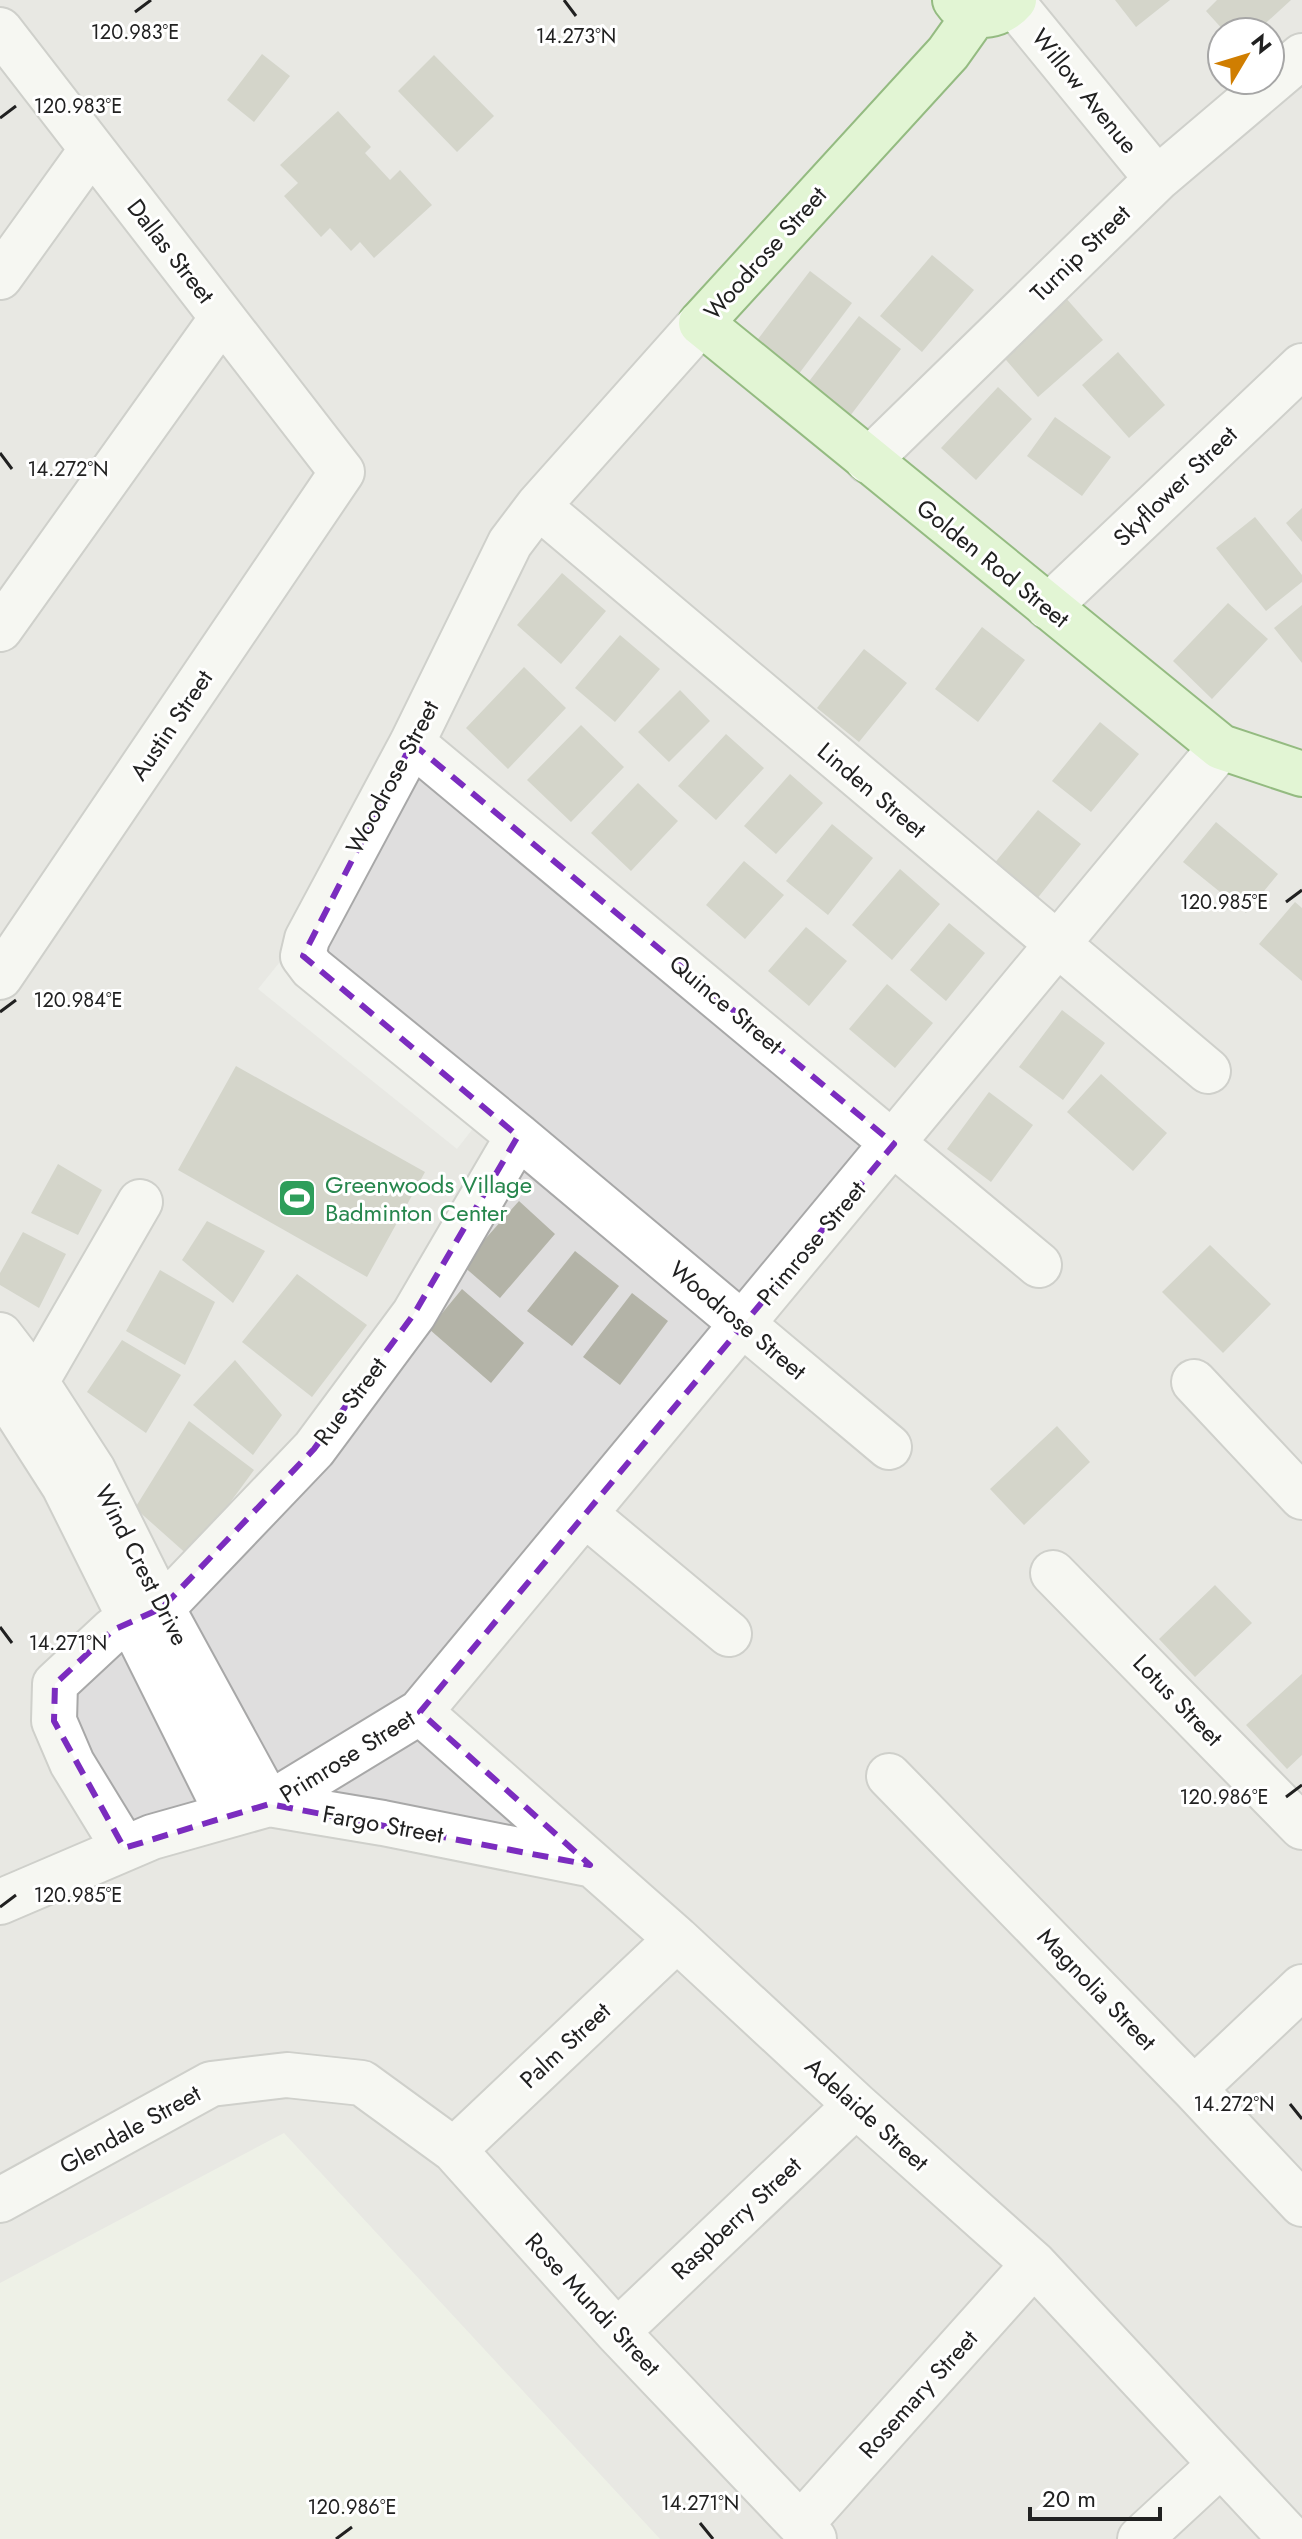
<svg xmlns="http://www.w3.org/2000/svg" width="1302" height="2539" font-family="Jost,sans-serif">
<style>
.residential{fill:#dfdede;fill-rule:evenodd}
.parking{fill:#ededed}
.building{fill:#b3b3a7}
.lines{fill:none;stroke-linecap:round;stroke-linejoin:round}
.street-casing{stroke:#a8a8a8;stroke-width:48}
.secondary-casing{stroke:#277a05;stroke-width:48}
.street{stroke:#fff;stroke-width:44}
.secondary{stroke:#d2fabd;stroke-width:44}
.marked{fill:none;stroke:#7b2cbf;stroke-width:6;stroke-dasharray:16 10;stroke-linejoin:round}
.ticks{fill:none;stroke:#212121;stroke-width:3}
.labels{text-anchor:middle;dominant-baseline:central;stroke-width:6;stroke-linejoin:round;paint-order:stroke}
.street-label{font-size:24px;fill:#212121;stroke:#fff}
.leisure-label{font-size:24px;fill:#27864d;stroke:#fff;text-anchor:start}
.ticks-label{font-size:20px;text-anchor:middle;fill:#212121;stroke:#fff;stroke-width:6;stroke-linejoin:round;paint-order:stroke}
</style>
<rect width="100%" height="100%" fill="#eef1e7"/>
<path class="residential" d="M 0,0 L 1302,0 L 1302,2539 L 660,2539 L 284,2133 L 0,2283 ZM 1222,32 L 1270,32 L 1270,80 L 1222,80 Z"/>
<path class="parking" d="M 279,963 L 478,1122 L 457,1149 L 258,989 Z"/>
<path class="building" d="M 1115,0 L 1170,0 L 1136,27 Z
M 1217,0 L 1291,0 L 1256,32 L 1225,32 L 1206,11 Z
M 262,54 L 290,76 L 254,122 L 227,100 Z
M 434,55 L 494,116 L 457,152 L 398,91 Z
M 338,111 L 371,147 L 365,153 L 390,180 L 400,170 L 432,205 L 374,258 L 360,242 L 351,251 L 330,228 L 321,237 L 284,196 L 298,183 L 280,165 Z
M 932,255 L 974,290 L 922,352 L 880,316 Z
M 810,271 L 852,303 L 798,375 L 755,343 Z
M 1065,297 L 1103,340 L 1038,397 L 1000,353 Z
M 859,316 L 901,349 L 850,416 L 807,384 Z
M 1118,352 L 1165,405 L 1129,438 L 1082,385 Z
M 998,387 L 1032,419 L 976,480 L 941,448 Z
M 1055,417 L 1111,457 L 1082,496 L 1027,456 Z
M 1302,508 L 1302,542 L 1286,523 Z
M 1255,517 L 1302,575 L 1302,582 L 1266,611 L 1216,548 Z
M 562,573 L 606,611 L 561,664 L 517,625 Z
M 1228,603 L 1268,639 L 1212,699 L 1173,661 Z
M 1302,605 L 1302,663 L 1274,628 Z
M 982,627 L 1025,660 L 978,722 L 935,689 Z
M 620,635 L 660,669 L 615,722 L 575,688 Z
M 864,649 L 907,683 L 859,742 L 817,708 Z
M 524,667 L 566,708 L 508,769 L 466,728 Z
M 680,690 L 710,721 L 669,762 L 638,732 Z
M 1100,722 L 1139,754 L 1091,812 L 1052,781 Z
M 581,725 L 624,767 L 571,822 L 527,780 Z
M 726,734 L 764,768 L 716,820 L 678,786 Z
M 790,774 L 823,803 L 776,854 L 744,826 Z
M 638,783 L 678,821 L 631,871 L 591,833 Z
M 1038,810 L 1081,844 L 1036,900 L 993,865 Z
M 1216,822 L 1278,874 L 1246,913 L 1183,862 Z
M 832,824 L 873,858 L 828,915 L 786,881 Z
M 744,861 L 784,895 L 745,939 L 706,905 Z
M 900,869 L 940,904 L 892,960 L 852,925 Z
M 1295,902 L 1302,908 L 1302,981 L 1259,944 Z
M 949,923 L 985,953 L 946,1001 L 910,970 Z
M 806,927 L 847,961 L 809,1006 L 768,971 Z
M 887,984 L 933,1023 L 895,1068 L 849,1029 Z
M 1062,1010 L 1105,1043 L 1063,1100 L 1019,1067 Z
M 236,1066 L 425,1172 L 367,1277 L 178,1170 Z
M 1101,1074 L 1167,1133 L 1133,1171 L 1067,1112 Z
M 989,1092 L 1033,1125 L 991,1182 L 947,1149 Z
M 58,1164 L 102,1190 L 78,1235 L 31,1213 Z
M 519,1201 L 555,1234 L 500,1298 L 462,1265 Z
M 207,1221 L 265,1251 L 233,1303 L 182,1260 Z
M 23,1232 L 66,1254 L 39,1308 L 0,1285 L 0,1273 Z
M 1210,1245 L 1271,1304 L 1223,1353 L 1162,1292 Z
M 575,1251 L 619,1286 L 572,1346 L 527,1311 Z
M 160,1270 L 215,1302 L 185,1365 L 126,1331 Z
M 297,1274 L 367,1325 L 312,1397 L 242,1342 Z
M 462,1289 L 524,1343 L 491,1383 L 429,1329 Z
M 632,1293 L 668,1321 L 620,1385 L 583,1357 Z
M 122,1340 L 181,1375 L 146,1433 L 87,1392 Z
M 235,1360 L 282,1415 L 253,1455 L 193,1405 Z
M 189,1421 L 254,1470 L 190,1557 L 135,1508 Z
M 1057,1426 L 1090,1462 L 1024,1525 L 990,1489 Z
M 1215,1585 L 1252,1623 L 1195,1677 L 1159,1639 Z
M 1302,1674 L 1302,1755 L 1287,1769 L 1246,1725 Z"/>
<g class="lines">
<g class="street-casing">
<path id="street" d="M 1013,3 L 1157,179
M 0,30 L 342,472 L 0,977
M 0,277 L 92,149
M 701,323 L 538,506 L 510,543 L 412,743 L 307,939 L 303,956 L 312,968 L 518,1136 L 889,1447
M 868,461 L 1157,179 L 1302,56
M 538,506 L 1208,1071
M 1048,607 L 1302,366
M 0,629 L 222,318
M 412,743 L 1039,1265
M 0,1335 L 36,1382 L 93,1470 L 162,1608 L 269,1804
M 36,1382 L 140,1202
M 1194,1382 L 1302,1497
M 0,1386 L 64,1486 L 228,1815
M 585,1514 L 729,1634
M 1053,1573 L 1302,1827
M 420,1712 L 677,1939 L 856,2105 L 1034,2264 L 1291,2539
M 889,1776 L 1194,2089 L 1302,2204
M 269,1804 L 420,1712 L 1221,747
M 124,1848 L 72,1763 L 54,1721 L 55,1684 L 113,1630 L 162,1608 L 314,1449 L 414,1314 L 518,1136
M 0,1902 L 152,1837 L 269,1804 L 383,1823 L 588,1864
M 1194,2089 L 1302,1987
M 454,2150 L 677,1939
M 0,2200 L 211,2084 L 287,2075 L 362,2083 L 454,2150 L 617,2332 L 814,2539
M 617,2332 L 856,2105
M 801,2524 L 1034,2264
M 1140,2539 L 1220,2465"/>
</g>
<g class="secondary-casing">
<path id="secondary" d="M 955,0 C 970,22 999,18 1014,0
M 975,15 L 948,53 L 701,323 L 1221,747 L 1302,774"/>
</g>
<use href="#street" class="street"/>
<use href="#secondary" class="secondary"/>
</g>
<path d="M0 0H1302V2539H0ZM 412,743 L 894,1144 L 420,1712 L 590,1865 L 269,1804 L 124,1848 L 54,1721 L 55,1684 L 113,1630 L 162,1608 L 314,1449 L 414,1314 L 518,1136 L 303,956 Z" fill="#eef1e7" fill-opacity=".55" fill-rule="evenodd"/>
<path class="marked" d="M 412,743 L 894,1144 L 420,1712 L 590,1865 L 269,1804 L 124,1848 L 54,1721 L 55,1684 L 113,1630 L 162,1608 L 314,1449 L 414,1314 L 518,1136 L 303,956 Z"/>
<path class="ticks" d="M 564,0 L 576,16M 135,12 L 151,0M 0,118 L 16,106M 0,453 L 12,469M 1286,902 L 1302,890M 0,1012 L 16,1000M 0,1627 L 12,1643M 1286,1797 L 1302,1785M 0,1907 L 16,1895M 1290,2104 L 1302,2119M 700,2523 L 713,2539M 336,2539 L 352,2527"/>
<defs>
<g id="stadium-square" transform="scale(2)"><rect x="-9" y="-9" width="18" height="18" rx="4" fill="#2e9e5b" stroke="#fff"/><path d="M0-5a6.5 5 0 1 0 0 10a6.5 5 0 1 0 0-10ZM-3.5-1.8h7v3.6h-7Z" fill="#fff"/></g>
</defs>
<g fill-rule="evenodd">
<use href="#stadium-square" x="297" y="1198"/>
</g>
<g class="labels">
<g class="street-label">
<text transform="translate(1085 91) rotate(51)">Willow Avenue</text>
<text transform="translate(171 251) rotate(52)">Dallas Street</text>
<text transform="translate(765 253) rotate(-48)">Woodrose Street</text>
<text transform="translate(1080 253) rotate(-44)">Turnip Street</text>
<text transform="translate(1175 486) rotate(-44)">Skyflower Street</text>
<text transform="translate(993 563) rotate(39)">Golden Rod Street</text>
<text transform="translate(171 725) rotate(-56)">Austin Street</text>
<text transform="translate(392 777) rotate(-62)">Woodrose Street</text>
<text transform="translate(872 790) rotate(40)">Linden Street</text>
<text transform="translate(726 1004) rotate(40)">Quince Street</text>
<text transform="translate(811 1243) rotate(-50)">Primrose Street</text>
<text transform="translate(738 1320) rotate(40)">Woodrose Street</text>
<text transform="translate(350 1401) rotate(-53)">Rue Street</text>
<text transform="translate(142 1565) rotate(63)">Wind Crest Drive</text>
<text transform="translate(1178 1700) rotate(46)">Lotus Street</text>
<text transform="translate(347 1756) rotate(-32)">Primrose Street</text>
<text transform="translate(383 1824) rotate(10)">Fargo Street</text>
<text transform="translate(1097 1989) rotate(46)">Magnolia Street</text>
<text transform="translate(565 2045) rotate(-43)">Palm Street</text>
<text transform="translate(867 2114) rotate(42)">Adelaide Street</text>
<text transform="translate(130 2129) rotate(-29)">Glendale Street</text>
<text transform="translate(736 2218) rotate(-43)">Raspberry Street</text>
<text transform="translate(593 2304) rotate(47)">Rose Mundi Street</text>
<text transform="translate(918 2394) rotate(-48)">Rosemary Street</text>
</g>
<g class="leisure-label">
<text x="325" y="1184">Greenwoods Village<tspan x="325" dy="28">Badminton Center</tspan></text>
</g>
</g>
<g class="ticks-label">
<text x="135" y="39">120.983°E</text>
<text x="576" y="43">14.273°N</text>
<text x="78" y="113">120.983°E</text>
<text x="68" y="476">14.272°N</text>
<text x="1224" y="909">120.985°E</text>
<text x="78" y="1007">120.984°E</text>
<text x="68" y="1650">14.271°N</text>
<text x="1224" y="1804">120.986°E</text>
<text x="78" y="1902">120.985°E</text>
<text x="1234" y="2111">14.272°N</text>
<text x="700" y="2510">14.271°N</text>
<text x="352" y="2514">120.986°E</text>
</g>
<g transform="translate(1246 56) rotate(52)"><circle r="38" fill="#ffffff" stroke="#a6a6a6" stroke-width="2"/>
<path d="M0-6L14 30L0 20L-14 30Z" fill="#d07e01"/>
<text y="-12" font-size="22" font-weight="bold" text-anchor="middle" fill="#212121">N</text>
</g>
<path d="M1030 2507v12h130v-12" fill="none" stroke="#212121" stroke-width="4"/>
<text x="1042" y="2507" font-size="24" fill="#212121" stroke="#ffffff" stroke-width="6" paint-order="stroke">20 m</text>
</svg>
